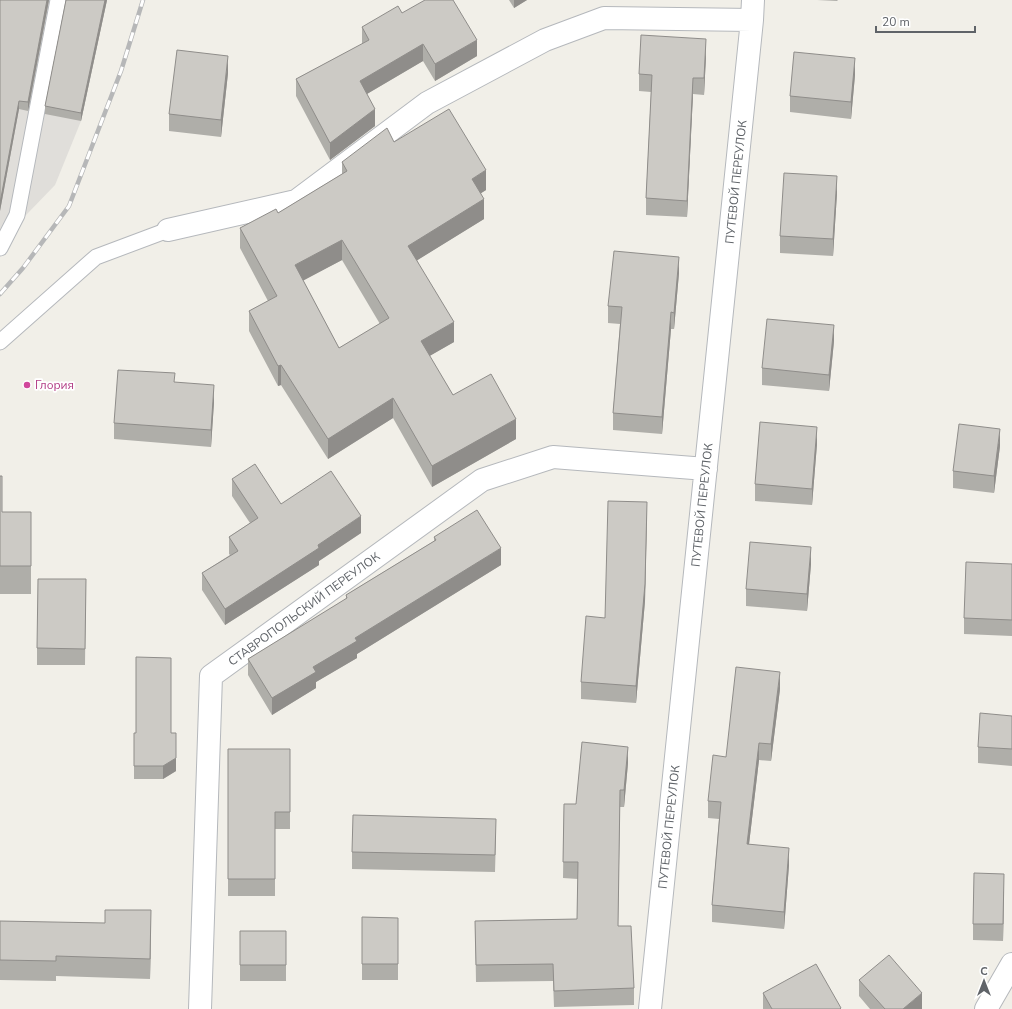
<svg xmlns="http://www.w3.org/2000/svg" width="1012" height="1009" font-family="'Nunito Sans',sans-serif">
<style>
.industrial{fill:#e0deda}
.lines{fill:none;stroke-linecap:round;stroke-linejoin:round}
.lane-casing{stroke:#b5b8bc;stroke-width:17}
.street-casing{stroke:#b5b8bc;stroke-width:24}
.lane{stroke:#fff;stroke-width:15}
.street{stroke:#fff;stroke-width:22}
.rail-casing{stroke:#b6b7b8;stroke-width:4.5}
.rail{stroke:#fff;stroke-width:3;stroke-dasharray:9;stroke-linecap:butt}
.wall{fill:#afaea9;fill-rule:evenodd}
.shaded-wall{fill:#8f8d8a}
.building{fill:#cccac5;stroke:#8f8d8a;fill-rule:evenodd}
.hotel-dot{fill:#d1479c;stroke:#fff;stroke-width:1.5}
.labels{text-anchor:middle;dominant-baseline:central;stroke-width:3.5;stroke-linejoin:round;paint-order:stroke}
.street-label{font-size:12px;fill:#5f6368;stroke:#fff}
.hotel-label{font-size:12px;fill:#b23c85;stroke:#fff;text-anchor:start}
</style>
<rect width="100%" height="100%" fill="#f1efe8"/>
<path class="industrial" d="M 0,0 L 107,0 L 81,121 L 55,185 L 0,242 Z"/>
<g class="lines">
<g class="lane-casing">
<path id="lane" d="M 0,248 L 17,215 L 58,0
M 0,342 L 96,257 L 168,230"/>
</g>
<g class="street-casing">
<path id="street" d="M 168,230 L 296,201 L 427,103 L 545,40 L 604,18 L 752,20
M 200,1009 L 211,676 L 482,480 L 553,457 L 706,469
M 650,1009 L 752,20 L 753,0
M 986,1009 L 1012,964"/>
</g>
<use href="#lane" class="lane"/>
<use href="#street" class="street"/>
<g class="rail-casing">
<path id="rail" d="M 0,294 L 23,268 L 69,206 L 121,71 L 143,0"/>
</g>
<use href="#rail" class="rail"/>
</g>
<path class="wall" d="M 0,0 L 49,0 L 28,111 L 19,109 L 0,211 Z
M 66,0 L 107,0 L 81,121 L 45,114 L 45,106 Z
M 509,0 L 527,0 L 514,8 Z
M 817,0 L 838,0 L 837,1 Z
M 402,13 L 477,56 L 435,81 L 423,61 L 367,94 L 375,126 L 330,160 L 296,96 L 296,79 L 362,44 L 362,27 Z
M 706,56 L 704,95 L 693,94 L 687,217 L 646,215 L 646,198 L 651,92 L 639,91 L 639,74 Z
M 228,73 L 221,137 L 169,131 L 169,114 Z
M 855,75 L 851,119 L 790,112 L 790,96 Z
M 394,142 L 486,190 L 481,193 L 484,219 L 417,260 L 454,342 L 429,356 L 453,395 L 516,439 L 432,487 L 393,418 L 328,459 L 281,385 L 278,386 L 249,331 L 249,311 L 268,301 L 240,248 L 240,228 L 278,213 L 342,174 L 342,162 ZM 342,260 L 380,324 L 339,348 L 303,280 Z
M 837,193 L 833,256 L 780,253 L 780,236 Z
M 679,273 L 674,329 L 671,329 L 662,434 L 613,430 L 613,413 L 620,324 L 608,323 L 608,306 Z
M 834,341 L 829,391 L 762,385 L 762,368 Z
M 214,402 L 211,447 L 114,439 L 114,423 Z
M 817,444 L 812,505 L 755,501 L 755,484 Z
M 1000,446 L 994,493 L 953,488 L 953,471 Z
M 0,476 L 2,512 L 31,512 L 31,594 L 0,594 Z
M 232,479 L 281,504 L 361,533 L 319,561 L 319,565 L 225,625 L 202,590 L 202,573 L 230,555 L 229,554 L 229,537 L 250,523 L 232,496 Z
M 647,519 L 645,601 L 636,703 L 581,699 L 581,682 L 605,618 Z
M 434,537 L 501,565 L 357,654 L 357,658 L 316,682 L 316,688 L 272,715 L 248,675 L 248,659 L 346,599 L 346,595 L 434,541 Z
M 811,564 L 807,611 L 746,606 L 746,589 Z
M 1012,564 L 1012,636 L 964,634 L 964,618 Z
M 86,579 L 85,665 L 37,665 L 37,648 Z
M 780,689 L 771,761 L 759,760 L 749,844 L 789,865 L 784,929 L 712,922 L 712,905 L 719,819 L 708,818 L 708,801 L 726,757 Z
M 1012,716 L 1012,766 L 978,763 L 978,747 Z
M 134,733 L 171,733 L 176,771 L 163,779 L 134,779 Z
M 228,749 L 290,749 L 290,829 L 275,829 L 275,896 L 228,896 Z
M 628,763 L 624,807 L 620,807 L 618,926 L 634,988 L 634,1005 L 554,1007 L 553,981 L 476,982 L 475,921 L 577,919 L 578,879 L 563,878 L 564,804 L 576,804 Z
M 496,836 L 495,872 L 352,869 L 352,852 Z
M 1004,891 L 1003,941 L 973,940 L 973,924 Z
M 362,917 L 398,918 L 398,980 L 362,980 Z
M 0,921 L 151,930 L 150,979 L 56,976 L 56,981 L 0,980 Z
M 240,931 L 286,931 L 286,981 L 240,981 Z
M 859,980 L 922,1009 L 870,1009 L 859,996 Z
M 763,993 L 841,1009 L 763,1009 Z"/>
<path class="shaded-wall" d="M 47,0 L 49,0 L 28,111 L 28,102 Z
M 105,0 L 107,0 L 81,121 L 81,113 Z
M 514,0 L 527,0 L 514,8 Z
M 706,39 L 706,56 L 704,95 L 704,78 Z
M 477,40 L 477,56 L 435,81 L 435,64 Z
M 423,44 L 423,61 L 360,98 L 360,81 Z
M 228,56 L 228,73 L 221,137 L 221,120 Z
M 855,58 L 855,75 L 851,119 L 851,102 Z
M 693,78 L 693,94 L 687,217 L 687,201 Z
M 19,101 L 19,109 L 0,211 L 0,203 Z
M 375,109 L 375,126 L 330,160 L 330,143 Z
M 486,170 L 486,190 L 472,199 L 472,179 Z
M 837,176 L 837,193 L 833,256 L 833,239 Z
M 484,199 L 484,219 L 408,266 L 408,246 Z
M 342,240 L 342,260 L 295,285 L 295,265 Z
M 679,257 L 679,273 L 674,329 L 674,313 Z
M 671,312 L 671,329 L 662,434 L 662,417 Z
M 454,322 L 454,342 L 421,361 L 421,341 Z
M 834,325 L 834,341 L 829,391 L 829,375 Z
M 281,365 L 281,385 L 278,386 L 278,366 Z
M 214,385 L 214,402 L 211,447 L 211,430 Z
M 393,398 L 393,418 L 328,459 L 328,439 Z
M 516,419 L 516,439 L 432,487 L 432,466 Z
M 817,427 L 817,444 L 812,505 L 812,489 Z
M 1000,429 L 1000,446 L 994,493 L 994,476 Z
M 647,502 L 645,601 L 636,703 L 636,686 Z
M 361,516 L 361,533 L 319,561 L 319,565 L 225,625 L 225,609 L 318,545 Z
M 811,547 L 811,564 L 807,611 L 807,594 Z
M 501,548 L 501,565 L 357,654 L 357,658 L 316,682 L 316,688 L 272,715 L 272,698 L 313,667 L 355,638 Z
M 780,672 L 780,689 L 771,761 L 771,744 Z
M 759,743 L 759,760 L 747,861 L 747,844 Z
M 628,747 L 628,763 L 624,807 L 624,790 Z
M 176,758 L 176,771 L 163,779 L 163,766 Z
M 789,848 L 789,865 L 784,929 L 784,912 Z
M 1004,874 L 1004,891 L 1003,941 L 1003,924 Z
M 151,910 L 151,930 L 150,979 L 150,959 Z
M 922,993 L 922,1009 L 903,1009 Z"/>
<path class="building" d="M 0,0 L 47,0 L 28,102 L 19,101 L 0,203 Z
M 66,0 L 105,0 L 81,113 L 45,106 Z
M 425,0 L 453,0 L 477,40 L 435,64 L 423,44 L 360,81 L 375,109 L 330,143 L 296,79 L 369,40 L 362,27 L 398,6 L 402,13 Z
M 641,35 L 706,39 L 704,78 L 693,78 L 687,201 L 646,198 L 652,75 L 639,74 Z
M 177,50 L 228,56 L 221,120 L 169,114 Z
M 794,52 L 855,58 L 851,102 L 790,96 Z
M 449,109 L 486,170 L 472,179 L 484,199 L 408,246 L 454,322 L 421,341 L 453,395 L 491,374 L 516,419 L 432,466 L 393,398 L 328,439 L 281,365 L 278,366 L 249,311 L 277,296 L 240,228 L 276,209 L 278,213 L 347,171 L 342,162 L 387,128 L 394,142 ZM 342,240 L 389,318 L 339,348 L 295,265 Z
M 784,173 L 837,176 L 833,239 L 780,236 Z
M 614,251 L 679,257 L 674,313 L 671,312 L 662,417 L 613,413 L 622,307 L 608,306 Z
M 767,319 L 834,325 L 829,375 L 762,368 Z
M 118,370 L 175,373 L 174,382 L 214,385 L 211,430 L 114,423 Z
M 760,422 L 817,427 L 812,489 L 755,484 Z
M 959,424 L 1000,429 L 994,476 L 953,471 Z
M 255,464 L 281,504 L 331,471 L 361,516 L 318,545 L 319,548 L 225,609 L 202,573 L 238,551 L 229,537 L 258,518 L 232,479 Z
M 0,476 L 2,476 L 2,512 L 31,512 L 31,566 L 0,566 Z
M 608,501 L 647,502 L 645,584 L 636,686 L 581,682 L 586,616 L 605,618 Z
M 477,510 L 501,548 L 355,638 L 357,641 L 313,667 L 316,672 L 272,698 L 248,659 L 347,598 L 346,595 L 436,540 L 434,537 Z
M 750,542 L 811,547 L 807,594 L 746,589 Z
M 966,562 L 1012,564 L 1012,620 L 964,618 Z
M 38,579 L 86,579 L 85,649 L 37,648 Z
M 136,657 L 171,658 L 171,733 L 176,733 L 176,758 L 163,766 L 134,766 L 134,733 L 136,733 Z
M 736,667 L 780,672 L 771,744 L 759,743 L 747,844 L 789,848 L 784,912 L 712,905 L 721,802 L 708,801 L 713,755 L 726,757 Z
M 980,713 L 1012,716 L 1012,749 L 978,747 Z
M 582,742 L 628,747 L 624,790 L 620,790 L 618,926 L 631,926 L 634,988 L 554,991 L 553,964 L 476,965 L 475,921 L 577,919 L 578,862 L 563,862 L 564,804 L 576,804 Z
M 228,749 L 290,749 L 290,812 L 275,812 L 275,879 L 228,879 Z
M 353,815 L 496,819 L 495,855 L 352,852 Z
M 974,873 L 1004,874 L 1003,924 L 973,924 Z
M 105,910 L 151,910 L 150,959 L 56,956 L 56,961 L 0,960 L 0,921 L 105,923 Z
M 362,917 L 398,918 L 398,964 L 362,964 Z
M 240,931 L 286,931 L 286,965 L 240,965 Z
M 889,955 L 922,993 L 903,1009 L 885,1009 L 859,980 Z
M 816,964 L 841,1008 L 840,1009 L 772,1009 L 763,993 Z"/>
<circle class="hotel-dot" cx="27" cy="385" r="4"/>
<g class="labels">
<g class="street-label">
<text transform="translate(736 182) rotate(-84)">ПУТЕВОЙ ПЕРЕУЛОК</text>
<text transform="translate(702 505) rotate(-84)">ПУТЕВОЙ ПЕРЕУЛОК</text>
<text transform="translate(304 609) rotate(-36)">СТАВРОПОЛЬСКИЙ ПЕРЕУЛОК</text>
<text transform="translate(669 827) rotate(-84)">ПУТЕВОЙ ПЕРЕУЛОК</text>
</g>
<g class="hotel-label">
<text x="35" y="385">Глория</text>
</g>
</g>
<g transform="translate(984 981)" stroke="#ffffff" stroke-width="3" paint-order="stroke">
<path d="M0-3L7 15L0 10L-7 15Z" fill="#5f6368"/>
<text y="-6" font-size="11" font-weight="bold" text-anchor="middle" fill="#5f6368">С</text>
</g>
<path d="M876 26v6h99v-6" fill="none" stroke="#5f6368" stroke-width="2"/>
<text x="882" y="26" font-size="12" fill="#5f6368" stroke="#ffffff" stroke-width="3" paint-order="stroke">20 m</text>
</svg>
